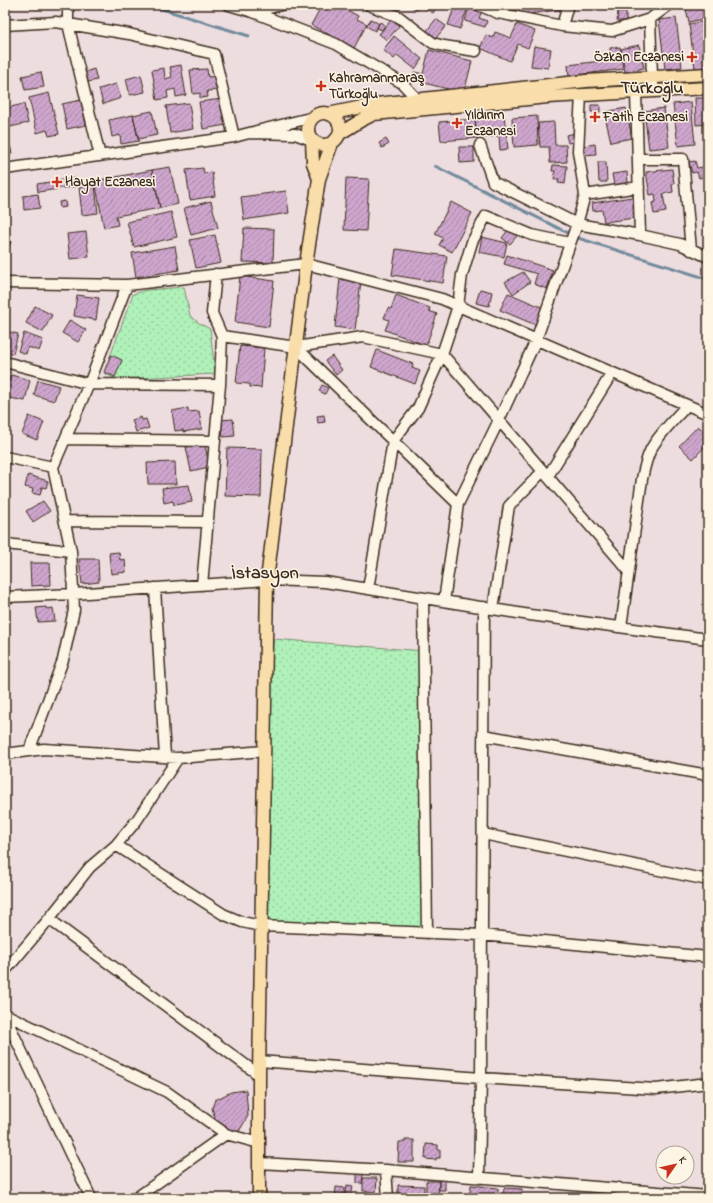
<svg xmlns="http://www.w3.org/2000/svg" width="713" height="1203" font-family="'Indie Flower',sans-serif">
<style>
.grass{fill:url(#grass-dots);stroke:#758e6c}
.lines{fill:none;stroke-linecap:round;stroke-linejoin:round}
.stream{stroke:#728b9e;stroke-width:3}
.building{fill:url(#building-hatch);stroke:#3b2a1e}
.minor-casing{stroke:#3b2a1e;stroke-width:13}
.major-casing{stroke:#3b2a1e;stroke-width:15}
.minor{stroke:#fcf5e5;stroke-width:10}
.major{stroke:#f9deab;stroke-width:12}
.poi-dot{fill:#c8321e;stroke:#fcf5e5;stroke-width:1.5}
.labels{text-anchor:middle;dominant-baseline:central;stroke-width:3;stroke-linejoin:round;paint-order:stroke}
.poi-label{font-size:14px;font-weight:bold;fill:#3b2a1e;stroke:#fcf5e5;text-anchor:start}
.district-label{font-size:18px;font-weight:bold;fill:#3b2a1e;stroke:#fcf5e5}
</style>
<defs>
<pattern id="grass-dots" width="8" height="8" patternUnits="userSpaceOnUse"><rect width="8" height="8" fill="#aff1b9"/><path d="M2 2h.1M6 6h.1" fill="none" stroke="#97cf9f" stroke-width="1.8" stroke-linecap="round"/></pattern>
<pattern id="building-hatch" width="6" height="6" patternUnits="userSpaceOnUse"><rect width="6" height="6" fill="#cea6cd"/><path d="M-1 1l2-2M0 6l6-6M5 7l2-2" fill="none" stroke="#a887a6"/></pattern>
</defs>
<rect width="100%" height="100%" fill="#eeddde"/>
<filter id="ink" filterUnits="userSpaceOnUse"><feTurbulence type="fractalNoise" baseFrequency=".025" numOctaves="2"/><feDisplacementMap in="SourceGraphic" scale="8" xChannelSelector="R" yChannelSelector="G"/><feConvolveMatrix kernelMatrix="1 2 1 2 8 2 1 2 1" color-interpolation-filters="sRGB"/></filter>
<g filter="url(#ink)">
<path class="grass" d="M 184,287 L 190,316 L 199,323 L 210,329 L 215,374 L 116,379 L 104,373 L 133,294 L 147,290 Z
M 273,639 L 424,651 L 427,933 L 261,926 Z"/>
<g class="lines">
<path class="stream" d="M 149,5 L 249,36
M 435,166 L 578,238 L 708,279"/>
</g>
<path class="building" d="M 322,5 L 338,5 L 358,16 L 357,19 L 367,24 L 354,48 L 311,25 Z
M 408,5 L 419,5 L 417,10 Z
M 427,5 L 438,5 L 433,13 L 426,9 L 428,6 Z
M 455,5 L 463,5 L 468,7 L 460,29 L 448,25 Z
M 519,5 L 565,5 L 566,9 L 520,15 Z
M 704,5 L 707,18 L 689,22 L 686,9 Z
M 469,7 L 482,11 L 479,18 L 487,21 L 485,27 L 465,21 Z
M 618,11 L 626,12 L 626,21 L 617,21 Z
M 676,18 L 682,67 L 665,69 L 659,20 Z
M 371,19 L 379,24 L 375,31 L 366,26 Z
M 392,19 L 399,26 L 387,40 L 379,34 Z
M 436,19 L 446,26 L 435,39 L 426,32 Z
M 706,21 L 708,32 L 708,67 L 695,68 L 689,24 Z
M 380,22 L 385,25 L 382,30 L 377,28 Z
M 517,24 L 535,31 L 528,48 L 518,44 L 510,61 L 480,48 L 486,35 L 493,38 L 495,32 L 511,38 Z
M 394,36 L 422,59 L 415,69 L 397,55 L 394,59 L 383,50 Z
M 639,45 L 644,68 L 625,72 L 621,49 Z
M 534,46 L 551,49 L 548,68 L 531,66 Z
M 620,47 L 623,69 L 569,76 L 568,65 L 610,60 L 610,48 Z
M 429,50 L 472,61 L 464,93 L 412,80 L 414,72 L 423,74 Z
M 181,65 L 186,95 L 176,97 L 175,89 L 167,91 L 168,98 L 157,100 L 152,70 L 164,68 L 165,79 L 172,77 L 170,67 Z
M 94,69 L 97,80 L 88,82 L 85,72 Z
M 207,69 L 208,77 L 216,76 L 218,90 L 207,91 L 208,97 L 200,98 L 200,93 L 193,94 L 190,70 Z
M 41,72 L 44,87 L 25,90 L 22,76 Z
M 141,75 L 145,92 L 130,95 L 126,79 Z
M 116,84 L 121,98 L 103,104 L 99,89 Z
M 49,93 L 59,134 L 49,136 L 47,130 L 37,133 L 29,98 Z
M 695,98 L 708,98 L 708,124 L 696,125 Z
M 222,99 L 226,125 L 203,129 L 199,102 Z
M 81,100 L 86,125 L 67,129 L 62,104 Z
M 691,102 L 695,144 L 678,146 L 673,104 Z
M 189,103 L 193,129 L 170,133 L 166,106 Z
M 24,104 L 28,123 L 10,127 L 6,108 Z
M 591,105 L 600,105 L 600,112 L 591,112 Z
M 626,108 L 632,138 L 611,142 L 604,112 Z
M 664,108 L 669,147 L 649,149 L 644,111 Z
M 152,111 L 157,135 L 138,139 L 133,115 Z
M 133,115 L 139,141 L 121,144 L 120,135 L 112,137 L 109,120 Z
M 504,115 L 508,149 L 500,150 L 499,136 L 477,138 L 475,119 Z
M 537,116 L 538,145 L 514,147 L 512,118 Z
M 475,119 L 477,138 L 441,141 L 439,122 Z
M 554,122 L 555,145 L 566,145 L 567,162 L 550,163 L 549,147 L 540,147 L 538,123 Z
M 576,133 L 578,141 L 568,143 L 566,135 Z
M 8,139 L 12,153 L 5,155 L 5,140 Z
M 386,139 L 389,144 L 382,148 L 379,143 Z
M 595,144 L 596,154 L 584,155 L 583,146 Z
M 459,147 L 474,147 L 474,162 L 460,163 Z
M 695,161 L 697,168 L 708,166 L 708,176 L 699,178 L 697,172 L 692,173 L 689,162 Z
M 598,162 L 606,162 L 607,182 L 599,182 Z
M 553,165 L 567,166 L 565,184 L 558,183 L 559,179 L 554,179 L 555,171 L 552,171 Z
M 170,167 L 178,204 L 160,208 L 152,170 Z
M 203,168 L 204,173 L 212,172 L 215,196 L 190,200 L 186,170 Z
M 672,169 L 674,183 L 672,184 L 673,192 L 663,194 L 666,212 L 654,214 L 652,203 L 656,202 L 655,194 L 650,195 L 646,172 Z
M 152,170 L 160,208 L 116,216 L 118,225 L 104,228 L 95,181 Z
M 627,172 L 628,183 L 614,185 L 612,174 Z
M 76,178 L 78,186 L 38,192 L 37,184 Z
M 346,178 L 369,179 L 366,231 L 344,230 Z
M 95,185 L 98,213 L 82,215 L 79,187 Z
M 286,191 L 289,213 L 244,220 L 241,197 Z
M 38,194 L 40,208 L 24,210 L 23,196 Z
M 632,197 L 635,218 L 604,222 L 602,210 L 593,211 L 592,203 Z
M 65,201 L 66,207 L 60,208 L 59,202 Z
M 211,201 L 218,228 L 191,235 L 184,208 Z
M 451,202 L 472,213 L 452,252 L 439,245 L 443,238 L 435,234 Z
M 171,212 L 177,237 L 134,247 L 127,222 Z
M 244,228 L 274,229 L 273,263 L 242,262 Z
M 509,229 L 517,236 L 510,244 L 502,238 Z
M 86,232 L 89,257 L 70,259 L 67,234 Z
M 215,235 L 221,263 L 196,268 L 190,240 Z
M 482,237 L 507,243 L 504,257 L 479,252 Z
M 5,239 L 11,242 L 5,255 Z
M 175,246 L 179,270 L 136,277 L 132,253 Z
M 396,249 L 447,256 L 443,283 L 392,275 Z
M 507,255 L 553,270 L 547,289 L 534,284 L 537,274 L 504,264 Z
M 523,272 L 530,282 L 513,294 L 505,282 Z
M 240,276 L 274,281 L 269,327 L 235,322 Z
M 340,278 L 361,281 L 355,330 L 335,327 Z
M 480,289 L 492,292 L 489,306 L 476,303 Z
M 508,293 L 546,309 L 538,326 L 500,310 Z
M 77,295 L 99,298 L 96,320 L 74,316 Z
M 396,295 L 430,308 L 429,311 L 437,314 L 425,349 L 418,347 L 420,343 L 385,330 L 389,320 L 384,318 L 388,308 L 391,309 Z
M 35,306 L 52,315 L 43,332 L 26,323 Z
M 70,320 L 86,330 L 78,342 L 62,333 Z
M 5,331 L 18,334 L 13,354 L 5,351 Z
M 24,333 L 43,340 L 39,351 L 28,347 L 26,354 L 18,351 Z
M 240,346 L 264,348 L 261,388 L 250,387 L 250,384 L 236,383 Z
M 377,350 L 413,364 L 412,368 L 420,371 L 415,384 L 371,367 Z
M 111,355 L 122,360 L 115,377 L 104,372 Z
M 332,356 L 342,370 L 336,375 L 325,361 Z
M 11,375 L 30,380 L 25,401 L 5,397 L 5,390 Z
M 38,380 L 59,386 L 54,401 L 34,395 Z
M 322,385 L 328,388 L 325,394 L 319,391 Z
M 188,408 L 188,412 L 199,411 L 202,429 L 183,432 L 183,430 L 175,431 L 172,411 Z
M 324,415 L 325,422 L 318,423 L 317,416 Z
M 29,416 L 44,422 L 37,440 L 22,434 Z
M 141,417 L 142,420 L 146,419 L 149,428 L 136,432 L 132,420 Z
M 233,419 L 235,436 L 223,437 L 221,420 Z
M 698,426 L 708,435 L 708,443 L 693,459 L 679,446 Z
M 205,444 L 209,467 L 191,471 L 186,447 Z
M 227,448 L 262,449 L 261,497 L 225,496 Z
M 175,462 L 176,484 L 148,484 L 147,463 Z
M 28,475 L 48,481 L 46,488 L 42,487 L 40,495 L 32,493 L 33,489 L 25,487 Z
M 189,485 L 192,502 L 174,505 L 173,501 L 164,503 L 162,488 Z
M 43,501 L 50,511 L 33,522 L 26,511 Z
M 119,552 L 120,560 L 125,559 L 126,572 L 111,574 L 109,553 Z
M 79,559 L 98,559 L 99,582 L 82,584 Z
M 30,563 L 50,563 L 51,585 L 31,586 Z
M 46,607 L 47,609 L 53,608 L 55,621 L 38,622 L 36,608 Z
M 246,1090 L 248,1116 L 238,1133 L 231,1132 L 216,1122 L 212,1108 L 215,1100 L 231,1092 Z
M 405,1140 L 414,1140 L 414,1162 L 398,1162 L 399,1142 L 405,1142 Z
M 426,1144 L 438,1145 L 438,1150 L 440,1150 L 440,1158 L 436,1158 L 436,1160 L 425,1159 Z
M 357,1174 L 363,1174 L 362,1184 L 357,1183 Z
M 363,1178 L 377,1178 L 376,1192 L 363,1191 Z
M 439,1180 L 445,1180 L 445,1190 L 439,1190 Z
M 426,1181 L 439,1181 L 438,1198 L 426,1198 Z
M 347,1185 L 353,1186 L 351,1198 L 345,1198 Z
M 398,1185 L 424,1186 L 424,1198 L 398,1198 Z
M 471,1185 L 498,1188 L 498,1198 L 469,1198 Z
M 336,1187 L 345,1188 L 344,1195 L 341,1194 L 341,1198 L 335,1198 Z
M 504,1188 L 522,1189 L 522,1198 L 503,1198 Z"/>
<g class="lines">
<g class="minor-casing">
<path id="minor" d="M 68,5 L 68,24 L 100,156
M 229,5 L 253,12 L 336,44 L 402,83 L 421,103
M 369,5 L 399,17 L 433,43 L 444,46 L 476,51
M 478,5 L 498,13 L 562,26 L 612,31 L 650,19 L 669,5
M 253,12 L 281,5
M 650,19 L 652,77 L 654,91
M 5,25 L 56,22 L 129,34 L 214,54 L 234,137
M 562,26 L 568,5
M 636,92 L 640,235
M 312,140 L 295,134 L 249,133 L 314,117
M 480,145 L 493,182 L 577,224 L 640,235 L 680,244 L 708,257
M 638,159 L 683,159 L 691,250
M 5,169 L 234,137 L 249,133
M 585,195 L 639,187
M 5,283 L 127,285 L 306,264 L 442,299 L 708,414
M 222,336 L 296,347 L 363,337 L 442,354 L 629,571
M 296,347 L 458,504
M 5,362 L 89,384 L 220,385
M 66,439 L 215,441
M 5,457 L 53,467
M 548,476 L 612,373
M 65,521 L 208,522
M 5,544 L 71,551
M 202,585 L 220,385 L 222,336 L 212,313 L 216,274
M 155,588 L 165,757
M 368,589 L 393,441 L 418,408 L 442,354 L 458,306 L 462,275 L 472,242 L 486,216 L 532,235 L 570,243
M 5,597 L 74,594 L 267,580 L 325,582 L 530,615 L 708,639
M 423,598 L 427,933
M 444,601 L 458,504 L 499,420 L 536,340 L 577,224 L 585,195 L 578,151 L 581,95
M 493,609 L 509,506 L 543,471
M 621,627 L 642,479 C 644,469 646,459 651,449 C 660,433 675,419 687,405
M 483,735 L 708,775
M 29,751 L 63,660 L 74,610 L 71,551 L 53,467 L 89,384 L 127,285
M 5,754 L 44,749 L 178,758 L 264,751
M 483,834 L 708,880
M 116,845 L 223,914 L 242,922 L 261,926 L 482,935 L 708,957
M 49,919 L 259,1075
M 5,971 L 49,919 L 90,867 L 116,845 L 137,820 L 178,758
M 5,1014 L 167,1092 L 226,1134 L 259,1143
M 5,1016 L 91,1198
M 259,1061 L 481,1078 L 656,1089 L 708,1083
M 259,1163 L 386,1170 L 708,1196
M 386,1170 L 388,1198
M 479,1178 L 481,1078 L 484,607
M 619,1188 L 623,1198
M 136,1198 L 226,1134"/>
</g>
<g class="major-casing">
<path id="major" d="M308 129a16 16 0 1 1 32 0a16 16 0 1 1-32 0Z
M 328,114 L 377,104 L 586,81 L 708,74
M 339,134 L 360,121 L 374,114 L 548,97 L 708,88
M 312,140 L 313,163 L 319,179
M 259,1198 L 259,1075 L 267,580 L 306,264 L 319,179 L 332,143"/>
</g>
<use href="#minor" class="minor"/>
<use href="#major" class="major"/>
</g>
</g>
<g class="poi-dot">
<path d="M690 51h4v4h4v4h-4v4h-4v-4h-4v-4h4z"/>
<path d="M319 80h4v4h4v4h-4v4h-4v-4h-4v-4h4z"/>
<path d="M593 111h4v4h4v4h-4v4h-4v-4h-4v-4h4z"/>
<path d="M455 117h4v4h4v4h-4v4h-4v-4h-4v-4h4z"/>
<path d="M55 176h4v4h4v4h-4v4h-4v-4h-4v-4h4z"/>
</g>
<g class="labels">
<g class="poi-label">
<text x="684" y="57" text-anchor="end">Özkan Eczanesi</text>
<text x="329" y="78">Kahramanmaraş<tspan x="329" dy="16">Türkoğlu</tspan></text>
<text x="465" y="115">Yıldırım<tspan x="465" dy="16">Eczanesi</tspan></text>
<text x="603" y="117">Fatih Eczanesi</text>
<text x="65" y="182">Hayat Eczanesi</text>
</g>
<g class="district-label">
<text x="652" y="89">Türkoğlu</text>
<text x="265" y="574">İstasyon</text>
</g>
</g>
<rect width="713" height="1203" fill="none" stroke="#fcf5e5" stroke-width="20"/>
<rect x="10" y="10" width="693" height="1183" fill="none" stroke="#3b2a1e" stroke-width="1.5" filter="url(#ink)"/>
<g transform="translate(675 1165) rotate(56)"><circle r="19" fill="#fcf5e5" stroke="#afa495"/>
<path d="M0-3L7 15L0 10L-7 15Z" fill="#c8321e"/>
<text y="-6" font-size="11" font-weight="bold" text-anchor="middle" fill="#3b2a1e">K</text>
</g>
</svg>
